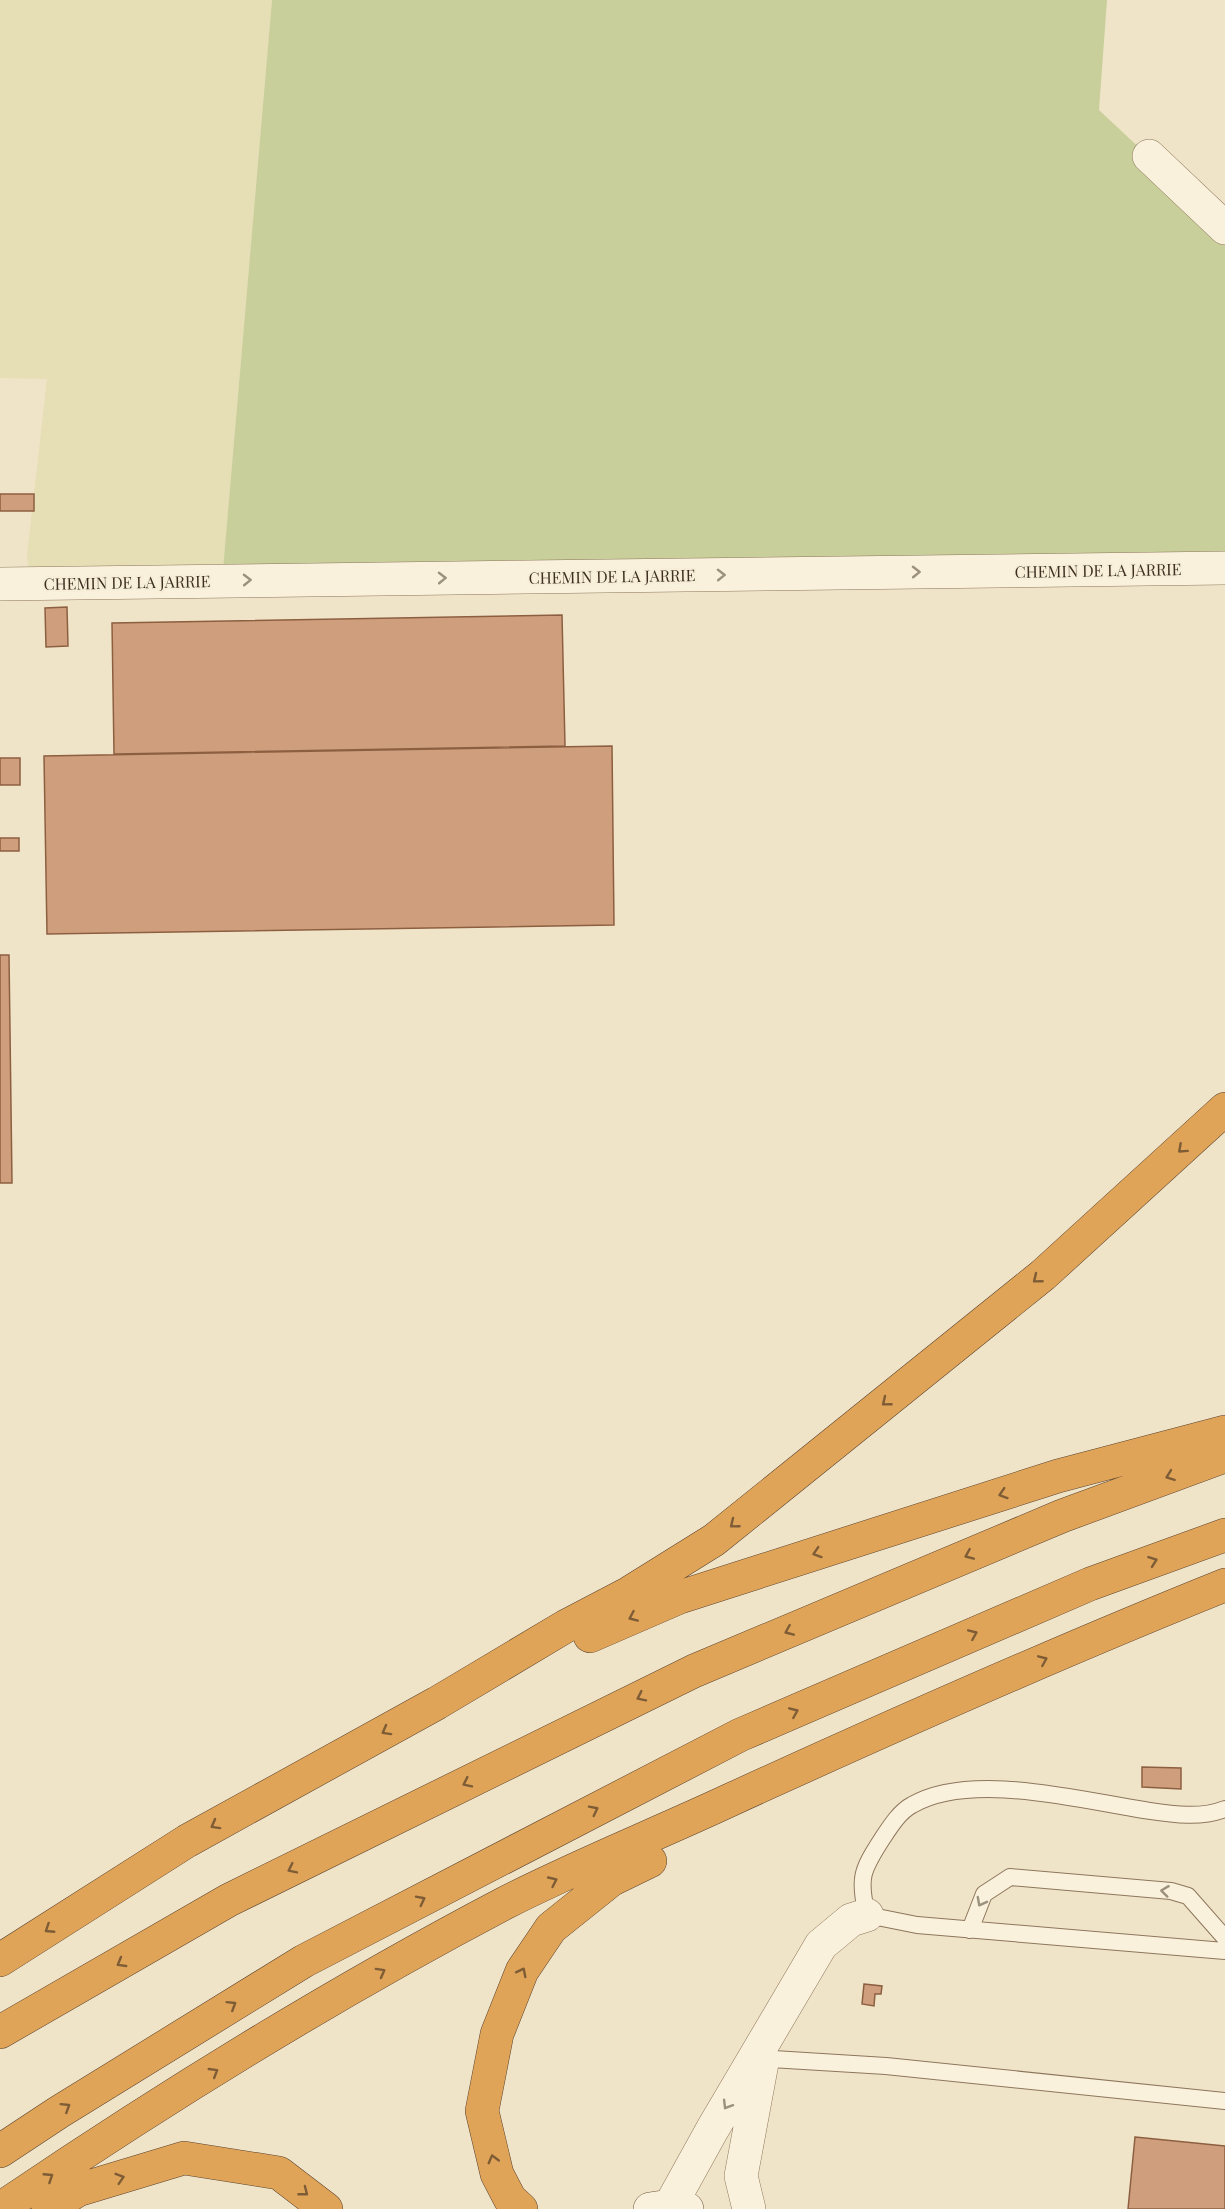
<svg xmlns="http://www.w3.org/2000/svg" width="1225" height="2209" font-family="'Playfair Display',serif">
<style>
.farmland{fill:#e6deb5}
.green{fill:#c9cf9b}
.building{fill:#cf9f7d;stroke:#8d5f41;stroke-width:1.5}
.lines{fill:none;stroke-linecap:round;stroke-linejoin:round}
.lane-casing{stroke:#8d765c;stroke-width:18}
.street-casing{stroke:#8d765c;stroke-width:34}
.secondary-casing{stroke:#6f573f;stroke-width:34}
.highway-casing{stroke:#5b4430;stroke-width:34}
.lane{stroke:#faf1dc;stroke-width:16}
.street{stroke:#faf1dc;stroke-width:33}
.secondary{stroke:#faf1dc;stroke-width:33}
.highway{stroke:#e0a458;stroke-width:33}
.oneway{stroke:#9c907e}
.oneway2{stroke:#7e5d36}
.labels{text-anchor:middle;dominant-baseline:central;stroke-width:4.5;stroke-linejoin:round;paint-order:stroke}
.street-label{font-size:16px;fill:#3d2e20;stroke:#f7eed8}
</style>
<rect width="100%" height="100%" fill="#f0e4c8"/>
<path class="farmland" d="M 0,0 L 272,0 L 222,581 L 30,583 L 27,555 L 47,379 L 0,378 Z"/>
<path class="green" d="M 272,0 L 1107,0 L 1099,110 L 1225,228 L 1225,568 L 222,581 Z"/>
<path class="building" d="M 0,494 L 34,494 L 34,511 L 0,511 Z
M 67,607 L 68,646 L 46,647 L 45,608 Z
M 562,615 L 565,746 L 114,754 L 112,623 Z
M 612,746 L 614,925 L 47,934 L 44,756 Z
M 0,758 L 20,758 L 20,785 L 0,785 Z
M 0,838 L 19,838 L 19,851 L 0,851 Z
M 0,955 L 9,955 L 12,1183 L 0,1183 Z
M 1142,1767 L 1181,1768 L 1181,1789 L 1142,1787 Z
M 864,1984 L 882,1986 L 881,1994 L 875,1994 L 874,2006 L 862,2004 Z
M 1135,2137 L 1225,2146 L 1225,2209 L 1128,2209 Z"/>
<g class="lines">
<g class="lane-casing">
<path id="lane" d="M 1225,1809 C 1200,1819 1171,1814 1144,1810 C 1080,1800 970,1771 912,1805 C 899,1812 890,1827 882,1839 C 862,1870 858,1878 867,1915 L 917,1925 L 1225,1951
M 970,1930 L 984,1894 L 1010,1877 L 1171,1891 L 1188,1896 L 1225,1938
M 756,2058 L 886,2066 L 1225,2101"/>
</g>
<g class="street-casing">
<path id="street" d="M 1149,156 L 1225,228
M 0,584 L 1225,568
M 670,2206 L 712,2130 L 821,1945 L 851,1920 L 867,1915
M 749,2209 L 741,2176 L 762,2063"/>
</g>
<g class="secondary-casing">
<path id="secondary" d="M 650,2209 L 670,2206 L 687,2209"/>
</g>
<g class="highway-casing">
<path id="highway" d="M 590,1636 L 680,1597 L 1058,1476 L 1225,1432
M 0,1960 L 187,1841 L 437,1703 L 566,1626 L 629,1593 L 714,1540 L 1043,1275 L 1225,1109
M 0,2032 L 229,1900 L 694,1671 L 1062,1516 L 1225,1456
M 0,2151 L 59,2112 L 304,1961 L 740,1735 L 1090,1584 L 1225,1535
M 0,2209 C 162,2099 330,1995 503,1904 C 577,1866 655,1835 730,1800 C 894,1725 1058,1652 1225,1585
M 48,2209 L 78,2190 L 184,2158 L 279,2173 L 326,2209
M 521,2209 L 510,2199 L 497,2174 L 482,2111 L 497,2034 L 522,1971 L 551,1928 L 611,1880 L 650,1861"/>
</g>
<use href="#lane" class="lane"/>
<use href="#street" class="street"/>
<use href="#secondary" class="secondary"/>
<use href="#highway" class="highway"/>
</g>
<defs><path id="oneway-chevron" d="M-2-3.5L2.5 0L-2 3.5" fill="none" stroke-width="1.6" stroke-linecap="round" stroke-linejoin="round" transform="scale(1.5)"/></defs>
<g class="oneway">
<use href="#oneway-chevron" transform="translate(916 572) rotate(-1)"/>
<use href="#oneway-chevron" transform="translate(721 575) rotate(-1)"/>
<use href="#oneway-chevron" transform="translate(442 578) rotate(-1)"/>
<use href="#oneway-chevron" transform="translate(247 580) rotate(-1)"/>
<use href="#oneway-chevron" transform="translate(1165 1891) rotate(-173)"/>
<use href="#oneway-chevron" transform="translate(981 1902) rotate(118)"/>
<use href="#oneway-chevron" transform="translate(727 2105) rotate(121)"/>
</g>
<g class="oneway2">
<use href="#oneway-chevron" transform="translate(1182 1149) rotate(138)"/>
<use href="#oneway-chevron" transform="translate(1037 1279) rotate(141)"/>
<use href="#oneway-chevron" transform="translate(886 1402) rotate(141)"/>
<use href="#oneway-chevron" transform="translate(1170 1476) rotate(160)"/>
<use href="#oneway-chevron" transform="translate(1003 1494) rotate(162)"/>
<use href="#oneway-chevron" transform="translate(734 1524) rotate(141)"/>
<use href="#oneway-chevron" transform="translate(817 1553) rotate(162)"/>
<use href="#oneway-chevron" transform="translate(969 1555) rotate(157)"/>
<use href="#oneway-chevron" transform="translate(1153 1561) rotate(-20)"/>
<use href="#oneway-chevron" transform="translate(633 1617) rotate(156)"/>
<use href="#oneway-chevron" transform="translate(789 1631) rotate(157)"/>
<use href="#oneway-chevron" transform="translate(973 1634) rotate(-23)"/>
<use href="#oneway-chevron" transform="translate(1043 1660) rotate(-23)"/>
<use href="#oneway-chevron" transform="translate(641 1697) rotate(154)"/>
<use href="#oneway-chevron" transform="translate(794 1712) rotate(-23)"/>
<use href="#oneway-chevron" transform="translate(386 1731) rotate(151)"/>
<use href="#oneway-chevron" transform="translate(467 1783) rotate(154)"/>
<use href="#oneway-chevron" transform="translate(594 1810) rotate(-27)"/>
<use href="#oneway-chevron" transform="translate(215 1825) rotate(151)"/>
<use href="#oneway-chevron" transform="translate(292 1869) rotate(154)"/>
<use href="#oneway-chevron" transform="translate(553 1881) rotate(-25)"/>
<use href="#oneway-chevron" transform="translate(421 1900) rotate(-27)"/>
<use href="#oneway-chevron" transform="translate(49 1929) rotate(147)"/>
<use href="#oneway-chevron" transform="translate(121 1963) rotate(150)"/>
<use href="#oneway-chevron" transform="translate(381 1972) rotate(-29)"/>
<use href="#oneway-chevron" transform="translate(522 1972) rotate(-63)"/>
<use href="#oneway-chevron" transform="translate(232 2005) rotate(-32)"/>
<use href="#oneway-chevron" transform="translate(214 2072) rotate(-31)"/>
<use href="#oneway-chevron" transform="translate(66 2107) rotate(-32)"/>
<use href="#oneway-chevron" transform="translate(493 2159) rotate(-105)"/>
<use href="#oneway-chevron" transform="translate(49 2177) rotate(-33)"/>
<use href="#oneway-chevron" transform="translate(120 2178) rotate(-17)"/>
<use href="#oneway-chevron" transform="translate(304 2192) rotate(38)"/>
</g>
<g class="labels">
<g class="street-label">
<text transform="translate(1098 570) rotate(-1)">CHEMIN DE LA JARRIE</text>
<text transform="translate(612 576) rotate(-1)">CHEMIN DE LA JARRIE</text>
<text transform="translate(127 582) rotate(-1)">CHEMIN DE LA JARRIE</text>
</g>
</g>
</svg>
